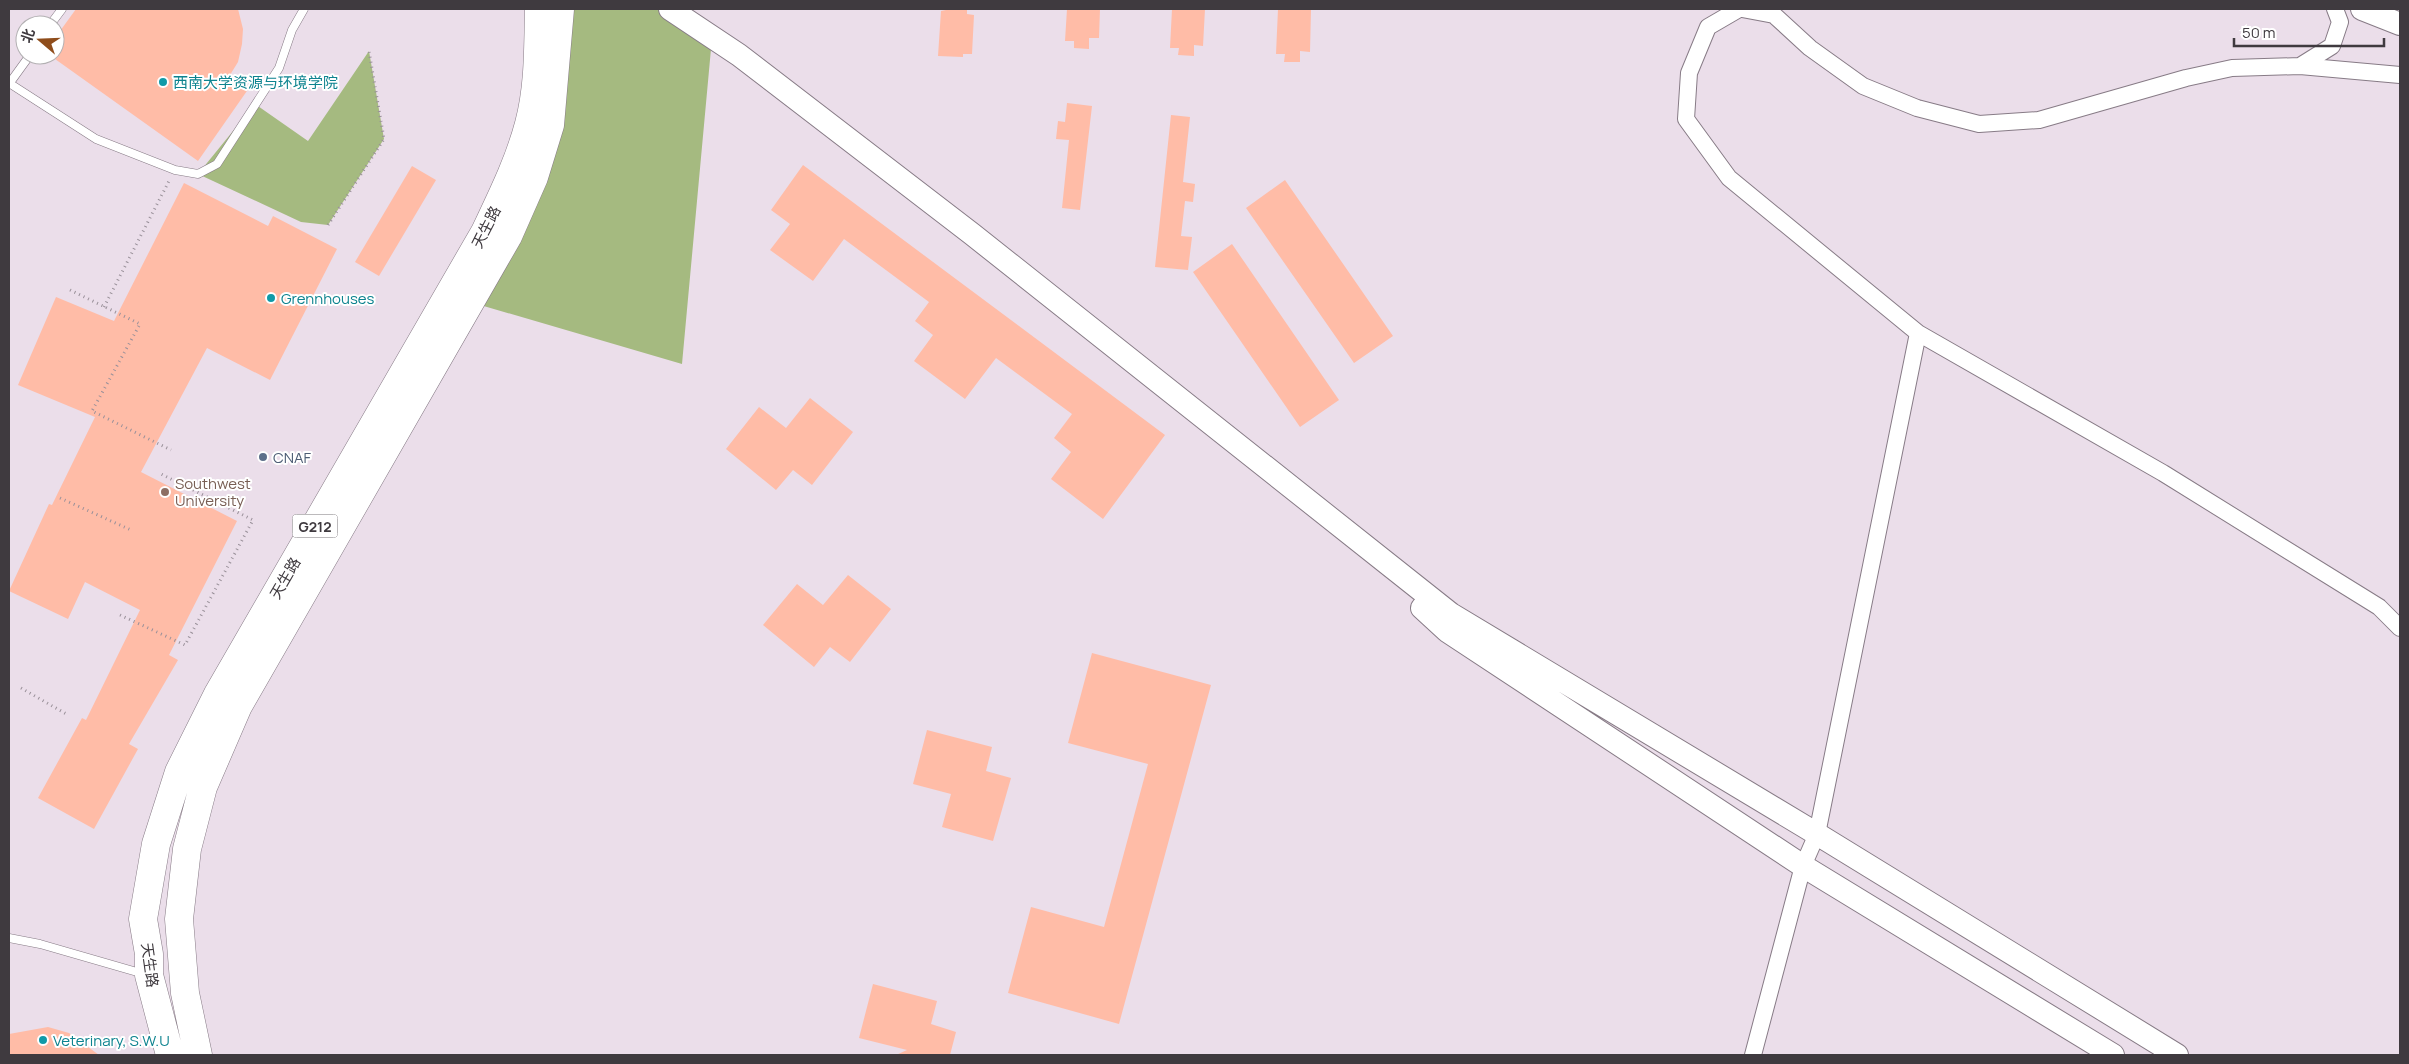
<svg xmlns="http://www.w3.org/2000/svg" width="2409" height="1064" font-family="Manrope,'Noto Sans SC',sans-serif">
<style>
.green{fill:#a5ba80}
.building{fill:#ffbca7}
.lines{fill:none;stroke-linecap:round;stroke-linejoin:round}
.lane-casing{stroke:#877b86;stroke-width:9}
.street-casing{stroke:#877b86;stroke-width:18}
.secondary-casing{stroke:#877b86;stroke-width:24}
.highway-casing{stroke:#877b86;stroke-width:29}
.path{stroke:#999099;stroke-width:3;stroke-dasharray:1 4;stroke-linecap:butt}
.lane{stroke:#fff;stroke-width:8}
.street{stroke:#fff;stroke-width:16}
.secondary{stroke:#fff;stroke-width:22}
.highway{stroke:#fff;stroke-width:28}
.culture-dot{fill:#0f9aa8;stroke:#fff;stroke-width:2}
.service-dot{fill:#5c6f8a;stroke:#fff;stroke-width:2}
.education-dot{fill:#8d6e63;stroke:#fff;stroke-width:2}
.labels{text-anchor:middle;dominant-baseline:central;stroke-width:4;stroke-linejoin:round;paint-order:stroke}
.shield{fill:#fff;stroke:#797579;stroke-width:1}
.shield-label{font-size:14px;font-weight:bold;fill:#3f3a3f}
.culture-label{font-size:15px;fill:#0d838f;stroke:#fff;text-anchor:start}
.street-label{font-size:15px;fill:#3f3a3f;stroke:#fff}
.service-label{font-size:15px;fill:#4e5e75;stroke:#fff;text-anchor:start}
.education-label{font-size:15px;fill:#785e54;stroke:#fff;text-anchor:start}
</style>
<rect width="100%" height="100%" fill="#ebdeea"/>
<path class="green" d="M 560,9 L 670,9 L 712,38 L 682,364 L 470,302 Z
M 369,51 L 384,139 L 328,225 L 301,222 L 198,174 L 255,104 L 308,141 Z"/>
<path class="building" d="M 76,9 L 238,9 L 243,29 L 242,44 L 238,62 L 230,75 L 249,88 L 198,161 L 55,59 L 55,38 Z
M 951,9 L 967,9 L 967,14 L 974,15 L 972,54 L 963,54 L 963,57 L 938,56 L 941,11 Z
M 1067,9 L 1100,9 L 1099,38 L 1089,38 L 1089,49 L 1074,48 L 1074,41 L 1065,41 Z
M 1172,9 L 1205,9 L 1203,46 L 1194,45 L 1194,56 L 1178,55 L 1179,48 L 1170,48 Z
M 1278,9 L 1311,9 L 1310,52 L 1300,51 L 1300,62 L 1284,62 L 1285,54 L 1276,54 Z
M 1067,103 L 1092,106 L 1080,210 L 1062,208 L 1069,140 L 1056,139 L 1058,121 L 1065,122 Z
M 1171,115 L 1190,117 L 1183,182 L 1195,184 L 1193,202 L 1185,201 L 1181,236 L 1192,237 L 1188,270 L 1155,267 Z
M 803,165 L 1165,435 L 1103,519 L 1051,479 L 1071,452 L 1054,438 L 1072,414 L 996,358 L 965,399 L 914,361 L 933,335 L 915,321 L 929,302 L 844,239 L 813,281 L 770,250 L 790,224 L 771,210 Z
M 412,166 L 436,180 L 379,276 L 355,262 Z
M 1285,180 L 1393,336 L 1354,363 L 1246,208 Z
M 184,183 L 268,226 L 273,216 L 337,249 L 270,380 L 207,348 L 141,472 L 237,521 L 169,655 L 178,660 L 129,744 L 138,749 L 94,829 L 38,798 L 82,718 L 86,720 L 140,610 L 85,582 L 68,619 L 9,591 L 49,504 L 52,505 L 95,417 L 18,385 L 56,297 L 114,321 Z
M 1232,244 L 1339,400 L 1300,427 L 1193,272 Z
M 810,398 L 853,432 L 812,485 L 793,470 L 776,490 L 726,449 L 759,407 L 786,428 Z
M 848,575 L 891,609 L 850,662 L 830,647 L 814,667 L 763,625 L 797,584 L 823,605 Z
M 1092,653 L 1211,685 L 1119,1024 L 1008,993 L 1031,907 L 1104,927 L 1148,764 L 1068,743 Z
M 927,730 L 992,747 L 986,771 L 1011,778 L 993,841 L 942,827 L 951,794 L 913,784 Z
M 873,984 L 937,1001 L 931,1024 L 956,1032 L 950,1055 L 896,1055 L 907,1050 L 859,1038 Z
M 48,1027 L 69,1033 L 99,1055 L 9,1055 L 9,1034 Z"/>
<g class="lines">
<g class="lane-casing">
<path id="lane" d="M 50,25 L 62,9
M 9,83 L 96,139 L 175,170 L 198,174 L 217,164 L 279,68 L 292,30 L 304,9
M 9,84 L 30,55
M 9,938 L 40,944 L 144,974"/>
</g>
<g class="street-casing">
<path id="street" d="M 1739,9 L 1708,27 L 1689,73 L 1686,119 L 1729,178 L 1918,333 L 2163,473 L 2379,607 L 2400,628
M 1742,9 L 1774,15 L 1810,48 L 1863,86 L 1917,108 L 1979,124 L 2039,120 L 2186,78 L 2232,68 L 2300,66 L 2400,75
M 2300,66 L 2332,46 L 2340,22 L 2335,9
M 1753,1055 L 1803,866 L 1817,834 L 1918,333"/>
</g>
<g class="secondary-casing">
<path id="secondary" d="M 670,9 L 739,55 L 972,234 L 1451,614 L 1817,834 L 2177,1055
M 2362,9 L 2400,24
M 1422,608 L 1447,631 L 1803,866 L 2113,1055"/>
</g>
<g class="highway-casing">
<path id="highway" d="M 170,1055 L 149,975 L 149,954 L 143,919 L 156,844 L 179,772 L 218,694 L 485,232 C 502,196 519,162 529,124 C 539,87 538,47 539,9
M 198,1055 L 185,993 L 179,919 L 187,849 L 203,787 L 238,706 L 508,236 L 534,177 L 550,125 L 560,9"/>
</g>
<path class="path" d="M 328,225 L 384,139 L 369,51
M 70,290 L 140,324 L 92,411 L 171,450
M 104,307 L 169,181
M 60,498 L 131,530
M 120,615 L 185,645 L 253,520 L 159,473
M 21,688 L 68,715"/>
<use href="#lane" class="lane"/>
<use href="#street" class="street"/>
<use href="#secondary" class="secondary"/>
<use href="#highway" class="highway"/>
</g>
<g class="culture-dot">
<circle cx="163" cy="82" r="5"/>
<circle cx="271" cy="298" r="5"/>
<circle cx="43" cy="1040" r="5"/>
</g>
<circle class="service-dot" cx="263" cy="457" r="5"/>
<circle class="education-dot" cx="165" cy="492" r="5"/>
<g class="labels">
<rect class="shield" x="292.5" y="514.5" width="45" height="23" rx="4"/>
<g class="shield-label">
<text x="315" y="526">G212</text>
</g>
<g class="culture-label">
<text x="173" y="82">西南大学资源与环境学院</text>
<text x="281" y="298">Grennhouses</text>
<text x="53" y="1040">Veterinary, S.W.U</text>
</g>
<g class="street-label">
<text transform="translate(486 227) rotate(-63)">天生路</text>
<text transform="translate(285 578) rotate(-60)">天生路</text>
<text transform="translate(150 965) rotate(82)">天生路</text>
</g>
<g class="service-label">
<text x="273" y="457">CNAF</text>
</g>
<g class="education-label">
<text x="175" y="483">Southwest<tspan x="175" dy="17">University</tspan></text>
</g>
</g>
<rect width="2409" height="1064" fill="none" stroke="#3f3a3f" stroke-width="20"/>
<g transform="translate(40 40) rotate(289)"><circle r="24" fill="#ffffff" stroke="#b2b0b2"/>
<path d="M0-4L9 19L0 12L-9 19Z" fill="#8f4d1b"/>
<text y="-8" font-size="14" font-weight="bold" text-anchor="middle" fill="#3f3a3f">北</text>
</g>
<path d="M2234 38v8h150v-8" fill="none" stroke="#3f3a3f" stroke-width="2.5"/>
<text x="2242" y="38" font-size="15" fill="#3f3a3f" stroke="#ffffff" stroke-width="4" paint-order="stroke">50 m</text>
</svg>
